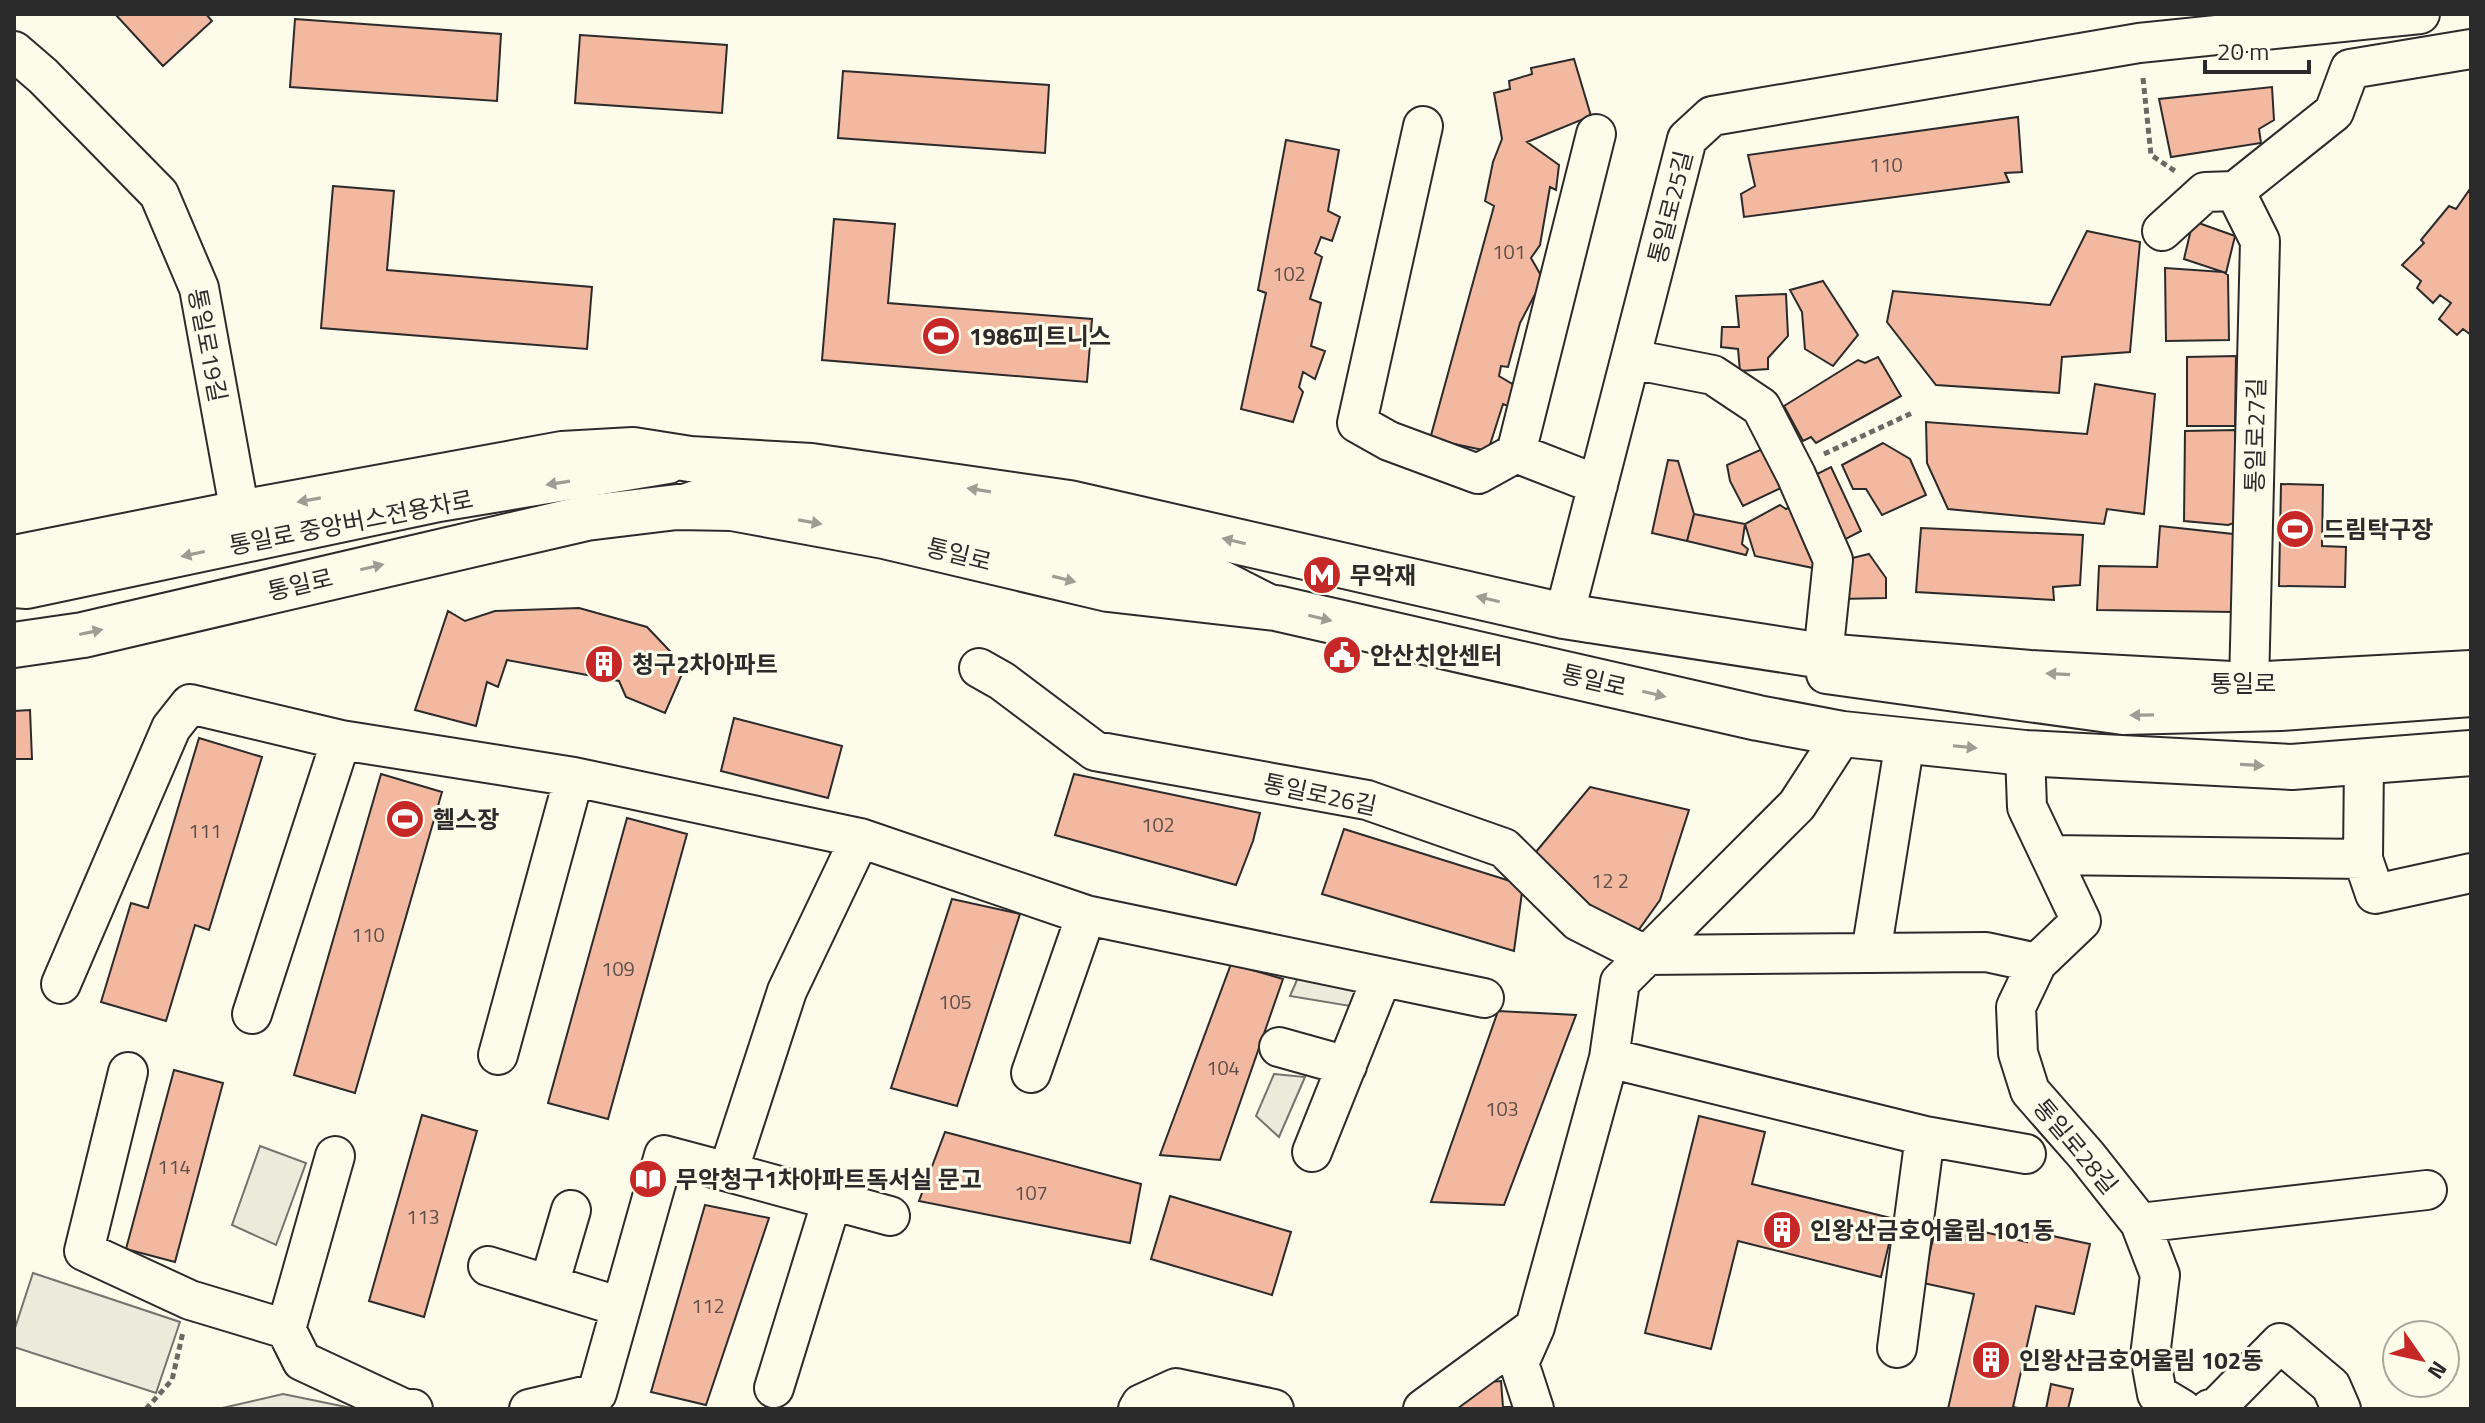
<svg xmlns="http://www.w3.org/2000/svg" width="2485" height="1423" font-family="'Titillium Web','Noto Sans KR',sans-serif">
<style>
.green{fill:#ecebdb;stroke:#74746e;stroke-width:2}
.parking{fill:#eceadb;stroke:#74746e;stroke-width:2}
.building{fill:#f2b8a0;stroke:#2b2b2b;stroke-width:2}
.lines{fill:none;stroke-linecap:round;stroke-linejoin:round}
.minor-casing{stroke:#2b2b2b;stroke-width:42}
.major-casing{stroke:#2b2b2b;stroke-width:48}
.path{stroke:#6a6964;stroke-width:5;stroke-dasharray:6 4;stroke-linecap:butt}
.minor{stroke:#fdfbea;stroke-width:38}
.major{stroke:#fdfbea;stroke-width:44}
.oneway{fill:#9e9d94}
.labels{text-anchor:middle;dominant-baseline:central;stroke-width:6;stroke-linejoin:round;paint-order:stroke}
.number-label{font-size:20px;fill:#5d4e48}
.street-label{font-size:24px;fill:#2b2b2b;stroke:#fdfbea}
.poi-label{font-size:24px;font-weight:bold;fill:#2b2b2b;stroke:#fdfbea;text-anchor:start}
</style>
<rect width="100%" height="100%" fill="#fdfbea"/>
<path class="green" d="M 1274,1074 L 1305,1077 L 1279,1137 L 1256,1116 Z
M 33,1273 L 180,1322 L 156,1393 L 14,1347 L 14,1331 Z
M 283,1394 L 356,1409 L 218,1409 Z"/>
<path class="parking" d="M 1300,973 L 1357,988 L 1350,1006 L 1290,996 Z
M 260,1146 L 306,1163 L 276,1245 L 232,1225 Z"/>
<path class="building" d="M 115,14 L 206,14 L 212,21 L 163,66 Z
M 295,19 L 501,34 L 497,101 L 290,87 Z
M 580,35 L 727,45 L 722,113 L 575,103 Z
M 1574,59 L 1591,116 L 1527,142 L 1559,165 L 1556,190 L 1550,187 L 1540,245 L 1531,258 L 1543,279 L 1520,323 L 1508,367 L 1501,366 L 1499,376 L 1514,385 L 1508,406 L 1503,404 L 1488,451 L 1430,439 L 1494,206 L 1485,201 L 1493,162 L 1502,139 L 1494,93 L 1510,89 L 1509,81 L 1532,74 L 1531,68 Z
M 843,71 L 1049,85 L 1045,153 L 838,138 Z
M 2272,87 L 2274,120 L 2259,129 L 2261,143 L 2171,157 L 2159,99 Z
M 2018,117 L 2022,172 L 2005,173 L 2009,182 L 1744,217 L 1741,194 L 1755,186 L 1748,155 Z
M 1286,140 L 1339,150 L 1328,211 L 1340,217 L 1332,241 L 1321,237 L 1315,253 L 1322,257 L 1310,299 L 1321,303 L 1311,346 L 1325,351 L 1315,379 L 1303,372 L 1299,387 L 1303,392 L 1293,422 L 1241,409 L 1266,293 L 1258,290 Z
M 333,186 L 394,191 L 387,270 L 592,287 L 587,349 L 321,328 Z
M 2470,189 L 2471,335 L 2463,329 L 2457,335 L 2439,319 L 2451,303 L 2440,295 L 2433,303 L 2417,288 L 2421,281 L 2402,265 L 2424,243 L 2421,240 L 2449,206 L 2456,209 Z
M 834,219 L 895,224 L 888,303 L 1092,319 L 1087,382 L 822,360 Z
M 2193,221 L 2235,236 L 2226,273 L 2184,259 Z
M 2087,231 L 2140,242 L 2130,352 L 2062,357 L 2059,393 L 1936,385 L 1887,322 L 1893,291 L 2050,305 Z
M 2165,268 L 2223,272 L 2228,275 L 2229,340 L 2166,341 Z
M 1823,281 L 1858,335 L 1833,366 L 1805,349 L 1802,312 L 1790,290 Z
M 1786,294 L 1788,336 L 1768,358 L 1768,369 L 1740,371 L 1738,349 L 1721,347 L 1722,327 L 1739,327 L 1736,296 Z
M 2236,356 L 2235,426 L 2187,426 L 2187,357 Z
M 1878,357 L 1901,396 L 1816,443 L 1811,437 L 1803,441 L 1784,406 L 1858,360 L 1865,363 Z
M 2095,384 L 2155,394 L 2144,514 L 2107,509 L 2104,524 L 1948,509 L 1927,463 L 1926,422 L 2087,434 Z
M 2235,430 L 2237,522 L 2228,525 L 2184,521 L 2185,431 Z
M 1883,443 L 1910,459 L 1926,495 L 1882,515 L 1866,489 L 1853,489 L 1842,465 Z
M 1760,450 L 1771,455 L 1785,486 L 1743,506 L 1730,481 L 1727,465 Z
M 1668,460 L 1678,461 L 1694,514 L 1687,541 L 1652,533 Z
M 1831,467 L 1861,531 L 1840,542 L 1809,478 Z
M 2281,484 L 2323,485 L 2322,546 L 2346,547 L 2345,587 L 2279,586 Z
M 1780,505 L 1786,509 L 1795,505 L 1818,555 L 1813,568 L 1755,556 L 1745,524 Z
M 1694,514 L 1745,524 L 1742,544 L 1748,549 L 1746,555 L 1687,541 Z
M 2160,526 L 2233,534 L 2234,612 L 2097,610 L 2099,566 L 2157,567 Z
M 1921,528 L 2083,535 L 2080,585 L 2053,587 L 2054,600 L 1916,592 Z
M 1869,554 L 1886,578 L 1886,598 L 1839,599 L 1844,560 Z
M 579,608 L 647,627 L 685,667 L 665,713 L 626,697 L 619,681 L 507,660 L 498,687 L 487,682 L 476,726 L 415,710 L 448,611 L 465,621 L 495,611 Z
M 30,710 L 32,759 L 14,759 L 14,711 Z
M 734,718 L 842,746 L 828,798 L 721,771 Z
M 199,738 L 262,757 L 209,930 L 195,925 L 166,1021 L 101,1002 L 131,903 L 148,908 Z
M 381,774 L 442,792 L 355,1093 L 294,1075 Z
M 1074,774 L 1260,813 L 1253,841 L 1236,885 L 1055,835 Z
M 1590,787 L 1689,810 L 1660,900 L 1635,935 L 1599,917 L 1530,859 Z
M 627,818 L 687,834 L 608,1119 L 548,1103 Z
M 1344,829 L 1523,885 L 1514,951 L 1322,894 Z
M 952,899 L 1020,914 L 957,1106 L 891,1088 Z
M 1231,964 L 1283,979 L 1220,1160 L 1160,1155 Z
M 1498,1011 L 1576,1015 L 1504,1205 L 1431,1202 Z
M 174,1070 L 223,1083 L 175,1262 L 126,1249 Z
M 422,1115 L 477,1131 L 424,1317 L 369,1301 Z
M 1699,1116 L 1765,1132 L 1752,1184 L 1895,1219 L 1881,1277 L 1738,1241 L 1711,1349 L 1645,1333 Z
M 945,1132 L 1141,1184 L 1130,1243 L 919,1201 Z
M 1170,1196 L 1291,1232 L 1272,1295 L 1151,1259 Z
M 705,1205 L 769,1218 L 706,1405 L 651,1392 Z
M 1937,1221 L 2027,1242 L 2029,1231 L 2090,1244 L 2074,1314 L 2036,1306 L 2013,1407 L 2023,1409 L 1948,1409 L 1974,1294 L 1923,1283 Z
M 1501,1381 L 1503,1407 L 1513,1407 L 1514,1409 L 1459,1409 L 1457,1385 Z
M 2051,1384 L 2073,1389 L 2068,1409 L 2046,1409 Z"/>
<g class="lines">
<g class="minor-casing">
<path id="minor" d="M 14,51 L 43,76 L 159,194 L 199,288 L 240,513
M 1423,126 L 1357,423 L 1389,441 L 1478,474 L 1516,453
M 1596,134 L 1516,453 L 1598,485
M 2235,191 L 2334,112 L 2350,69 L 2471,49
M 2162,231 L 2205,192 L 2235,191 L 2260,241 L 2249,685
M 1631,359 L 1713,375 L 1761,407 L 1796,475 L 1833,560 L 1823,656
M 687,503 L 739,485 L 800,490 L 946,516 L 1212,575 L 1267,603
M 14,588 L 27,589 L 439,502 L 668,464
M 1590,623 L 1564,616 L 1687,139 L 1712,116 L 2139,43 L 2420,14
M 979,668 L 1002,681 L 1095,751 L 1367,800 L 1504,848 L 1578,921 L 1645,955 L 1986,952 L 2037,963
M 1826,674 L 2123,715 L 2281,711 L 2471,697
M 2025,753 L 2027,807 L 2081,921 L 2037,963 L 2016,1007 L 2018,1053 L 2030,1091 L 2087,1156 L 2140,1223 L 2160,1275 L 2150,1356 L 2157,1394 L 2182,1409
M 2364,761 L 2363,859 L 2375,894 L 2471,873
M 2050,855 L 2363,859
M 1871,953 L 1905,741
M 61,984 L 171,728 L 190,704 L 341,740 L 574,777 L 860,838 L 1086,915 L 1484,998
M 252,1014 L 341,740
M 1279,1047 L 1347,1066
M 498,1055 L 574,777
M 1609,1058 L 1925,1136 L 2026,1154
M 128,1072 L 84,1251 L 190,1300 L 286,1329 L 302,1361 L 405,1409 L 413,1409
M 1031,1073 L 1086,915
M 1312,1152 L 1382,977
M 728,1172 L 890,1216
M 2140,1223 L 2427,1190
M 488,1266 L 621,1307
M 549,1285 L 571,1210
M 286,1329 L 335,1156
M 1897,1348 L 1925,1136
M 774,1388 L 832,1200
M 529,1409 L 597,1393 L 664,1155 L 728,1172 L 787,991 L 860,838
M 1138,1409 L 1141,1404 L 1176,1388 L 1274,1409
M 1423,1409 L 1535,1327 L 1609,1058 L 1620,982 L 1797,805 L 1843,734
M 1534,1409 L 1519,1363 L 1535,1327
M 2210,1409 L 2217,1407 L 2280,1343 L 2331,1386 L 2341,1409"/>
</g>
<g class="major-casing">
<path id="major" d="M 14,558 L 240,513 L 562,454 L 633,450 L 690,459 L 811,466 L 1069,503 L 1564,616 L 1823,656 L 2030,673 L 2249,685 L 2471,673
M 14,645 L 83,635 L 586,518 L 677,507 L 732,508 L 884,536 L 1108,589 L 1276,608 L 1758,718 L 1843,734 L 2025,753 L 2292,767 L 2471,753"/>
</g>
<path class="path" d="M 2143,78 L 2151,155 L 2175,171
M 1824,454 L 1914,412
M 146,1409 L 172,1380 L 183,1332"/>
<use href="#minor" class="minor"/>
<use href="#major" class="major"/>
</g>
<defs><path id="oneway-solid" d="M-6-.8H1V-3.2L6.5 0L1 3.2V.8H-6Z" transform="scale(2)"/></defs>
<g class="oneway">
<use href="#oneway-solid" transform="translate(558 483) rotate(171)"/>
<use href="#oneway-solid" transform="translate(979 490) rotate(-171)"/>
<use href="#oneway-solid" transform="translate(309 500) rotate(170)"/>
<use href="#oneway-solid" transform="translate(810 522) rotate(10)"/>
<use href="#oneway-solid" transform="translate(1234 541) rotate(-167)"/>
<use href="#oneway-solid" transform="translate(193 554) rotate(168)"/>
<use href="#oneway-solid" transform="translate(372 567) rotate(-13)"/>
<use href="#oneway-solid" transform="translate(1064 579) rotate(14)"/>
<use href="#oneway-solid" transform="translate(1488 599) rotate(-167)"/>
<use href="#oneway-solid" transform="translate(1320 618) rotate(13)"/>
<use href="#oneway-solid" transform="translate(91 632) rotate(-12)"/>
<use href="#oneway-solid" transform="translate(2058 674) rotate(-177)"/>
<use href="#oneway-solid" transform="translate(1654 694) rotate(13)"/>
<use href="#oneway-solid" transform="translate(2142 715) rotate(179)"/>
<use href="#oneway-solid" transform="translate(1965 747) rotate(6)"/>
<use href="#oneway-solid" transform="translate(2252 765) rotate(3)"/>
</g>
<defs>
<g id="stadium-disc" transform="scale(2)"><circle r="9.5" fill="#c62828" stroke="#fdfbea"/><path d="M0-5a6.5 5 0 1 0 0 10a6.5 5 0 1 0 0-10ZM-3.5-1.8h7v3.6h-7Z" fill="#fff"/></g>
<g id="metro-disc" transform="scale(2)"><circle r="9.5" fill="#c62828" stroke="#fdfbea"/><path d="M-5.5 5V-5H-3L0 0L3-5H5.5V5H3V-.5L0 4L-3-.5V5Z" fill="#fff"/></g>
<g id="civic-disc" transform="scale(2)"><circle r="9.5" fill="#c62828" stroke="#fdfbea"/><path d="M-.6-6.5H3V-4.5H.6V-3L4-1V1h2V6H-6V1h2V-1L-.6-3ZM-1.2 2.5V6h2.4V2.5Z" fill="#fff"/></g>
<g id="building-disc" transform="scale(2)"><circle r="9.5" fill="#c62828" stroke="#fdfbea"/><path d="M-4-6H4V6H1V3H-1V6H-4ZM-2.5-4.3h1.7v1.8h-1.7ZM.8-4.3h1.7v1.8H.8ZM-2.5-1h1.7V.8h-1.7ZM.8-1h1.7V.8H.8Z" fill="#fff"/></g>
<g id="library-disc" transform="scale(2)"><circle r="9.5" fill="#c62828" stroke="#fdfbea"/><path d="M-6-4Q-3-5.5-.7-3.5V5Q-3 3-6 4ZM6-4Q3-5.5 .7-3.5V5Q3 3 6 4Z" fill="#fff"/></g>
</defs>
<g fill-rule="evenodd">
<use href="#stadium-disc" x="941" y="336"/>
<use href="#stadium-disc" x="2295" y="529"/>
<use href="#metro-disc" x="1322" y="575"/>
<use href="#civic-disc" x="1342" y="655"/>
<use href="#building-disc" x="604" y="664"/>
<use href="#stadium-disc" x="405" y="819"/>
<use href="#library-disc" x="648" y="1179"/>
<use href="#building-disc" x="1782" y="1230"/>
<use href="#building-disc" x="1991" y="1360"/>
</g>
<g class="labels">
<g class="number-label">
<text x="1886" y="164">110</text>
<text x="1509" y="251">101</text>
<text x="1289" y="273">102</text>
<text x="1158" y="824">102</text>
<text x="205" y="830">111</text>
<text x="1610" y="880">12 2</text>
<text x="368" y="934">110</text>
<text x="618" y="968">109</text>
<text x="955" y="1001">105</text>
<text x="1223" y="1067">104</text>
<text x="1502" y="1108">103</text>
<text x="174" y="1166">114</text>
<text x="1031" y="1192">107</text>
<text x="423" y="1216">113</text>
<text x="708" y="1305">112</text>
</g>
<g class="street-label">
<text transform="translate(1670 207) rotate(-76)">통일로25길</text>
<text transform="translate(208 345) rotate(79)">통일로19길</text>
<text transform="translate(2255 435) rotate(-89)">통일로27길</text>
<text transform="translate(351 522) rotate(-11)">통일로 중앙버스전용차로</text>
<text transform="translate(959 554) rotate(14)">통일로</text>
<text transform="translate(300 584) rotate(-13)">통일로</text>
<text transform="translate(1594 680) rotate(13)">통일로</text>
<text x="2243" y="683">통일로</text>
<text transform="translate(1320 794) rotate(12)">통일로26길</text>
<text transform="translate(2076 1146) rotate(50)">통일로28길</text>
</g>
<g class="poi-label">
<text x="969" y="336">1986피트니스</text>
<text x="2323" y="529">드림탁구장</text>
<text x="1350" y="575">무악재</text>
<text x="1370" y="655">안산치안센터</text>
<text x="632" y="664">청구2차아파트</text>
<text x="433" y="819">헬스장</text>
<text x="676" y="1179">무악청구1차아파트독서실 문고</text>
<text x="1810" y="1230">인왕산금호어울림 101동</text>
<text x="2019" y="1360">인왕산금호어울림 102동</text>
</g>
</g>
<rect width="2485" height="1423" fill="none" stroke="#2b2b2b" stroke-width="32"/>
<g transform="translate(2421 1359) rotate(124)"><circle r="38" fill="#fdfbea" stroke="#a9a89e" stroke-width="2"/>
<path d="M0-6L14 30L0 20L-14 30Z" fill="#c62828"/>
<text y="-12" font-size="22" font-weight="bold" text-anchor="middle" fill="#2b2b2b">N</text>
</g>
<path d="M2205 60v12h104v-12" fill="none" stroke="#2b2b2b" stroke-width="4"/>
<text x="2217" y="60" font-size="24" fill="#2b2b2b" stroke="#fdfbea" stroke-width="6" paint-order="stroke">20 m</text>
</svg>
